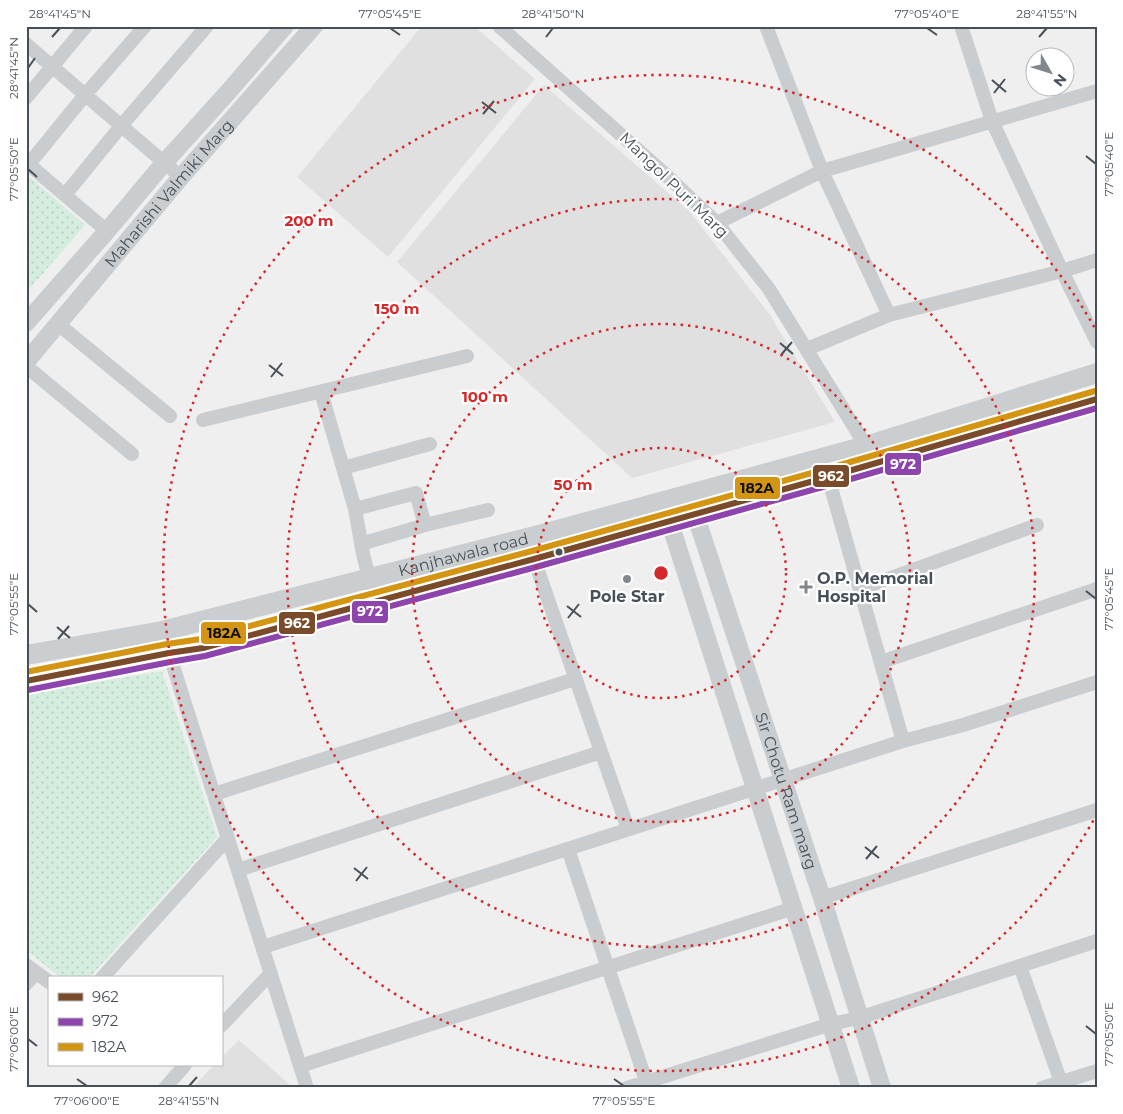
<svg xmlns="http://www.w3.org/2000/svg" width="1123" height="1114" font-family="Montserrat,sans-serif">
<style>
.education{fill:#e1e0e0}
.green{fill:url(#green-dots)}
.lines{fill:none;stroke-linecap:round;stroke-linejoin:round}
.minor{stroke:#cacdd0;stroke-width:14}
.tertiary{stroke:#cacdd0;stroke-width:18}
.secondary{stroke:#cbced0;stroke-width:20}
.bus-1-casing{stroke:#fff;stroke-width:10}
.bus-2-casing{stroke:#fff;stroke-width:10}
.bus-3-casing{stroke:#fff;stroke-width:10}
.bus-1{stroke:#7a4b2a;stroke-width:6}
.bus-2{stroke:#8e44ad;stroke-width:6}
.bus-3{stroke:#d49512;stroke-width:6}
.ticks{fill:none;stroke:#475059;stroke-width:2}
.ring{fill:none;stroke:#d62828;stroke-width:2.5;stroke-dasharray:2.5 5}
.bus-dot{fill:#475059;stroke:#fff;stroke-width:2}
.poi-dot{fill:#82888e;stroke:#fff;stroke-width:2}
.labels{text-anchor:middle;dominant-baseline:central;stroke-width:4.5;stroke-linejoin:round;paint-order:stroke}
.street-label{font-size:16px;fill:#475059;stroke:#fff}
.poi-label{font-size:16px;font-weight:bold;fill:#475059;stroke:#fff;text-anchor:start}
.centre{fill:#d62828;stroke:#fff;stroke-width:2.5}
.ring-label{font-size:15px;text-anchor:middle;font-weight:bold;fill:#d62828;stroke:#fff;stroke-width:4.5;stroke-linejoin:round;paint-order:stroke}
.line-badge{stroke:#fff;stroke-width:2}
.badge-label{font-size:14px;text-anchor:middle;font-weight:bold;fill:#fff}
.pale-badge-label{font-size:14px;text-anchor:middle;font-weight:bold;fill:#111}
.neatline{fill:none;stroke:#475059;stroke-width:2}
.ticks-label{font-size:12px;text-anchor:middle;fill:#475059}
</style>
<defs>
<pattern id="green-dots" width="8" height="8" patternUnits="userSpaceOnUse" patternTransform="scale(1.25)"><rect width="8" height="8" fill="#d5eddf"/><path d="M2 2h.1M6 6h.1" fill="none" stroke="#b8cdc2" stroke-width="1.8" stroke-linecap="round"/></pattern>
</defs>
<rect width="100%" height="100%" fill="#efefef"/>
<path class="education" d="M 422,26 L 474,26 L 535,79 L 388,257 L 297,177 Z
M 544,85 L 690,212 L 770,315 L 835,422 L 632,478 L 397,262 Z
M 239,1040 L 289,1084 L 291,1088 L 192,1088 L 214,1065 L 221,1065 L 221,1058 Z"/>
<path class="green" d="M 26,174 L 85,225 L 26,293 Z
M 162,671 L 217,837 L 89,978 L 61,978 L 26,950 L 26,694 Z"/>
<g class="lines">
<path class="minor" d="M 499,26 L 666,175 L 717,223 L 769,289 L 866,446
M 766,26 L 822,171 L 889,315
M 961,26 L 992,121 L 1062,271 L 1097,342
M 26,44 L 181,177
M 26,98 L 86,26
M 26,162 L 107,231
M 29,164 L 85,95 L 145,26
M 65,195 L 121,126 L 207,26
M 717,223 L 822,171 L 1097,91
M 58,324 L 170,416
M 807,349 L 889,315 L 1062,271 L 1097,260
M 26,366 L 132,454
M 321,392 L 355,509 L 363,554 L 375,601
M 203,420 L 467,356
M 343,468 L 430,444
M 828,477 L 903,741
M 355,509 L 416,493 L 425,525
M 361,544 L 425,525 L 488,510
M 534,559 L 628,829
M 860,589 L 1037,525
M 169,653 L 307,1088
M 881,662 L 1097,589
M 214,794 L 575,679
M 568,849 L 646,1081
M 238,870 L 601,752
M 822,898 L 1097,810
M 263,947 L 903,741 L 963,725 L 1097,682
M 26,965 L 49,982
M 1020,966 L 1063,1088
M 102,978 L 228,838
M 26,984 L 36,973
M 221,1026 L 271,973
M 300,1066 L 794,908
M 165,1088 L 185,1065
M 627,1088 L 831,1024 L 859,1018 L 1097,941
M 1042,1088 L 1097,1071"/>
<g class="tertiary">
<path d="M 26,323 L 107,231 L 164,163 L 229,91 L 285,26"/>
<path id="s1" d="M 26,362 L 181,177 L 314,26"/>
<path id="s2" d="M 692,501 L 695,514 L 822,898 L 882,1088"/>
<path d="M 666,507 L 669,520 L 851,1088"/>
</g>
<g class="secondary">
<path id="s3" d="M 26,655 L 162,631 L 539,535 L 866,446 L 1097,373"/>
<path d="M 26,681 L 169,653 L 203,648 L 534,559 L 828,477 L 881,461 L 1097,399"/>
</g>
<g class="bus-1-casing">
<path id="bus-1" d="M 26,681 L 169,653 L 203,648 L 534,559 L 828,477 L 1097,399"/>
</g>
<g class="bus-2-casing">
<path id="bus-2" d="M 28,690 L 170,662 L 205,656 L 536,567 L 830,485 L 1097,408"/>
</g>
<g class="bus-3-casing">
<path id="bus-3" d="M 26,672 L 167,644 L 201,639 L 532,551 L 826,469 L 1095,391"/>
</g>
<use href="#bus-1" class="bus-1"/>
<use href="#bus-2" class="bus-2"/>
<use href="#bus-3" class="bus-3"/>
</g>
<path class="ticks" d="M 390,28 L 400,35M 927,28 L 937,35M 52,37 L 60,28M 546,37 L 553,28M 1039,37 L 1047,28M 28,68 L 35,58M 992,80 L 1006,92M 994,93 L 1005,79M 482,102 L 496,113M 483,114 L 494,101M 1086,156 L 1096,164M 28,169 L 37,177M 780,343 L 793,354M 781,355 L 792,342M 269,365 L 283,376M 271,377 L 282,363M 1086,591 L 1096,599M 28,604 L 37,612M 567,606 L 581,617M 568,618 L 579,604M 57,627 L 70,638M 58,639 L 69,626M 865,847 L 879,858M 866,859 L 877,846M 354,868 L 368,879M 356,881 L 367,867M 1086,1026 L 1096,1034M 28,1039 L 37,1046M 77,1079 L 87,1086M 614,1079 L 624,1086M 189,1086 L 197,1077"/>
<g class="ring">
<circle cx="661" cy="573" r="125"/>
<circle cx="661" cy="573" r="249"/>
<circle cx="661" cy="573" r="374"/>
<path d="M1097 814A498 498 0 1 1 1097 332"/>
</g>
<circle class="bus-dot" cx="559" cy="552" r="4.5"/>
<g class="poi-dot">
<circle cx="627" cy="579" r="5"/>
<path d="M803.5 579.5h5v5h5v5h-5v5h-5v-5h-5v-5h5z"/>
</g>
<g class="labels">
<g class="street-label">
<text transform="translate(674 185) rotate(44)">Mangol Puri Marg</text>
<text stroke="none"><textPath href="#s1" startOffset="221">Maharishi Valmiki Marg</textPath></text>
<text stroke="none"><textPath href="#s3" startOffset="449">Kanjhawala road</textPath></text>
<text stroke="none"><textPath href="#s2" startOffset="305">Sir Chotu Ram marg</textPath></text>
</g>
<g class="poi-label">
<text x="817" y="578">O.P. Memorial<tspan x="817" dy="18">Hospital</tspan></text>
<text x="627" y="596" text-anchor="middle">Pole Star</text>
</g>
</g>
<circle cx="661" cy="573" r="8" class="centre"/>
<g class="ring-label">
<text x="309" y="226">200 m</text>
<text x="397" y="314">150 m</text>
<text x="485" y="402">100 m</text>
<text x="573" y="490">50 m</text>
</g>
<g class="line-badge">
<rect x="884" y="452" width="38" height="24" rx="5" fill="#8e44ad"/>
<rect x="812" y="464" width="38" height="24" rx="5" fill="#7a4b2a"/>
<rect x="734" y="476" width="47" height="24" rx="5" fill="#d49512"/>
<rect x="351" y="600" width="38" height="24" rx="5" fill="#8e44ad"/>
<rect x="278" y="611" width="38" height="24" rx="5" fill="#7a4b2a"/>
<rect x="200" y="621" width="47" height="24" rx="5" fill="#d49512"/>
</g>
<g class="badge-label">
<text x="903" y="469">972</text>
<text x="831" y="481">962</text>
<text x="370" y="616">972</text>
<text x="297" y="628">962</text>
</g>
<g class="pale-badge-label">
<text x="757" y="493">182A</text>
<text x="224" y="638">182A</text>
</g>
<rect width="1123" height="1114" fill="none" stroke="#ffffff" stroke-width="55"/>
<rect x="48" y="976" width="175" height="90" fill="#ffffff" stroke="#b5b9bd"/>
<rect x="58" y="993" width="25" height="8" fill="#7a4b2a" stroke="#b5b9bd"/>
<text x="92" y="1002" font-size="15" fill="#475059">962</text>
<rect x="58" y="1018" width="25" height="8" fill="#8e44ad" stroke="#b5b9bd"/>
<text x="92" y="1026" font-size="15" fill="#475059">972</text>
<rect x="58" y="1043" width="25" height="8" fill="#d49512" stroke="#b5b9bd"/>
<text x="92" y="1052" font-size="15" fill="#475059">182A</text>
<g transform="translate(1050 72) rotate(129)"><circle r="24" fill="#ffffff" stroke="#b5b9bd"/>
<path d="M0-4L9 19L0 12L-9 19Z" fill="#82888e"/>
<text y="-8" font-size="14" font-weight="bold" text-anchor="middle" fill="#475059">N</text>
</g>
<rect x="28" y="28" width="1068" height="1058" class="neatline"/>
<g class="ticks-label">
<text x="60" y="18">28°41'45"N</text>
<text x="390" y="18">77°05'45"E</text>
<text x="553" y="18">28°41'50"N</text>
<text x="927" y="18">77°05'40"E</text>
<text x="1047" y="18">28°41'55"N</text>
<text transform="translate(14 68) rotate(-90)" y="4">28°41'45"N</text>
<text transform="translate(1109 164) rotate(-90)" y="4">77°05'40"E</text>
<text transform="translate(14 169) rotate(-90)" y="4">77°05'50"E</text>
<text transform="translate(1109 599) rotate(-90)" y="4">77°05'45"E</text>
<text transform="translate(14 604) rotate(-90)" y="4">77°05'55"E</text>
<text transform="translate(1109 1034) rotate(-90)" y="4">77°05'50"E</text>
<text transform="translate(14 1039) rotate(-90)" y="4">77°06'00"E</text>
<text x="87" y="1105">77°06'00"E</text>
<text x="189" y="1105">28°41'55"N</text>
<text x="624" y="1105">77°05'55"E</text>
</g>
</svg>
